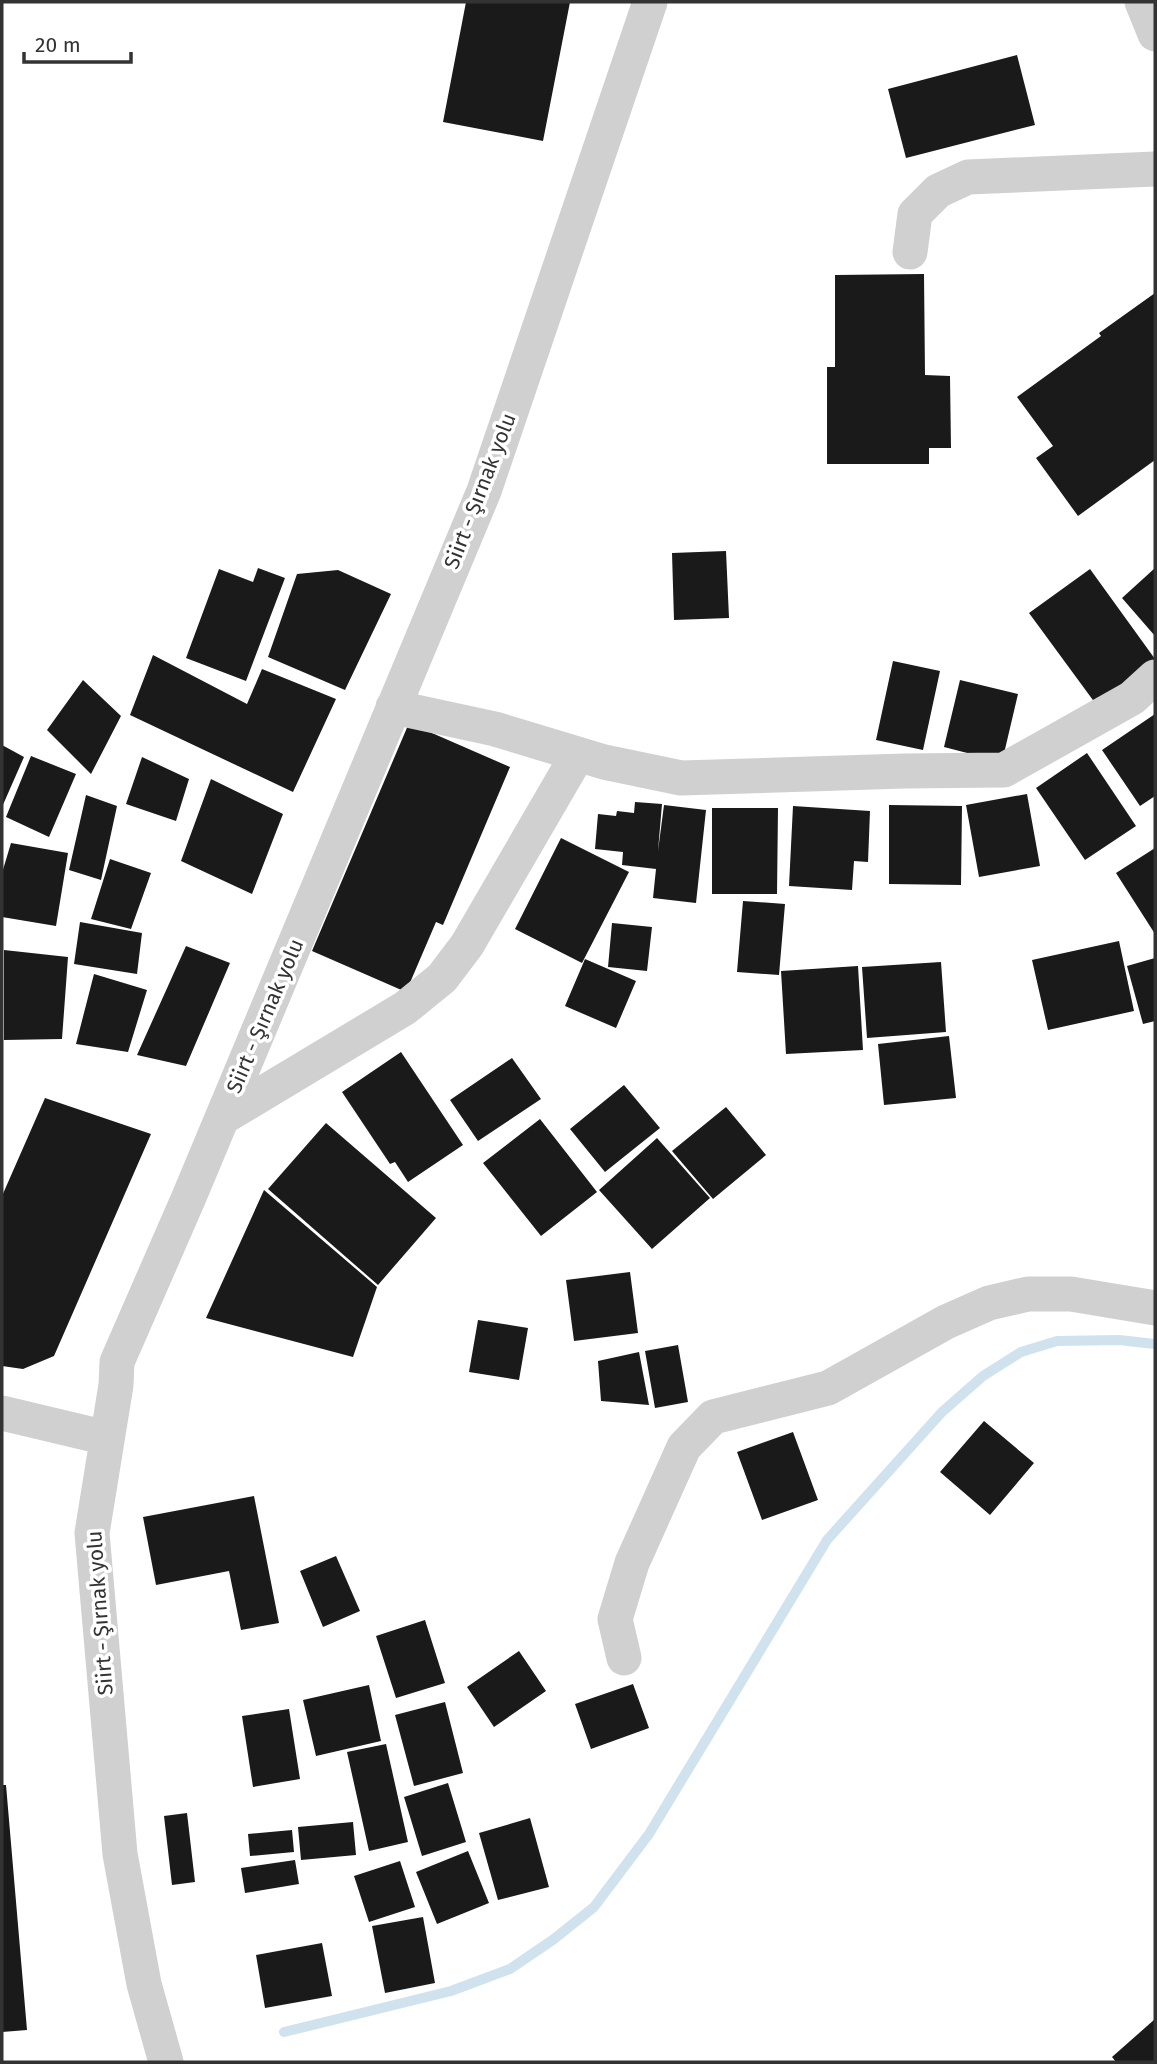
<svg xmlns="http://www.w3.org/2000/svg" width="1157" height="2064" font-family="'Fira Sans',sans-serif">
<style>
.lines{fill:none;stroke-linecap:round;stroke-linejoin:round}
.stream{stroke:#cfe2ee;stroke-width:10}
.building{fill:#1a1a1a}
.minor{stroke:#d0d0d0;stroke-width:35}
.labels{text-anchor:middle;dominant-baseline:central;stroke-width:7;stroke-linejoin:round;paint-order:stroke}
.street-label{font-size:21px;fill:#333;stroke:#fff}
</style>
<rect width="100%" height="100%" fill="#fff"/>
<g class="lines">
<path class="stream" d="M 284,2032 L 451,1991 L 510,1969 L 554,1939 L 594,1907 L 649,1834 L 827,1540 L 942,1412 L 983,1376 L 1021,1352 L 1057,1341 L 1119,1340 L 1155,1344"/>
</g>
<path class="building" d="M 466,2 L 570,2 L 543,141 L 443,122 Z
M 1017,55 L 1035,125 L 906,158 L 888,89 Z
M 924,274 L 925,375 L 950,376 L 951,448 L 929,448 L 929,464 L 827,464 L 827,367 L 835,367 L 835,275 Z
M 1155,293 L 1155,460 L 1078,516 L 1036,458 L 1053,446 L 1017,397 L 1101,336 L 1099,333 Z
M 726,551 L 729,618 L 674,620 L 672,553 Z
M 258,568 L 285,578 L 246,681 L 186,658 L 219,569 L 253,582 Z
M 1155,568 L 1155,636 L 1122,598 Z
M 1090,569 L 1155,659 L 1155,665 L 1098,707 L 1029,613 Z
M 338,570 L 391,594 L 345,690 L 268,657 L 297,574 Z
M 153,655 L 247,704 L 262,669 L 336,699 L 293,792 L 130,715 Z
M 893,661 L 940,671 L 923,750 L 876,740 Z
M 83,680 L 121,716 L 91,774 L 47,730 Z
M 960,680 L 1018,694 L 1002,762 L 944,747 Z
M 1155,714 L 1155,796 L 1140,806 L 1102,750 Z
M 409,723 L 510,767 L 443,925 L 436,922 L 406,992 L 312,951 Z
M 2,745 L 24,757 L 2,807 Z
M 1087,753 L 1136,826 L 1085,860 L 1036,788 Z
M 31,756 L 76,774 L 49,837 L 6,817 Z
M 142,757 L 189,779 L 176,821 L 126,804 Z
M 211,779 L 283,814 L 252,894 L 181,861 Z
M 1027,794 L 1040,866 L 979,877 L 966,805 Z
M 86,795 L 117,806 L 101,880 L 69,870 Z
M 635,802 L 662,804 L 658,851 L 664,805 L 706,810 L 696,903 L 653,898 L 656,869 L 622,865 L 623,852 L 595,849 L 598,814 L 616,816 L 617,811 L 634,813 Z
M 889,805 L 962,806 L 961,885 L 889,884 Z
M 793,806 L 870,811 L 868,862 L 854,861 L 852,890 L 789,886 Z
M 712,808 L 778,808 L 777,894 L 712,894 Z
M 561,838 L 629,872 L 582,963 L 515,929 Z
M 11,843 L 68,853 L 56,926 L 2,917 L 2,873 Z
M 1155,848 L 1155,934 L 1116,873 Z
M 110,859 L 151,873 L 131,929 L 91,919 Z
M 743,901 L 785,904 L 779,975 L 737,972 Z
M 80,922 L 142,933 L 137,974 L 74,964 Z
M 612,923 L 652,927 L 647,971 L 608,967 Z
M 1119,941 L 1134,1011 L 1048,1030 L 1032,960 Z
M 186,946 L 230,963 L 186,1066 L 137,1055 Z
M 4,950 L 68,957 L 62,1039 L 4,1040 Z
M 1155,958 L 1155,1021 L 1143,1024 L 1127,966 Z
M 585,959 L 636,981 L 616,1028 L 565,1006 Z
M 941,962 L 946,1032 L 867,1038 L 862,967 Z
M 858,966 L 863,1050 L 786,1054 L 781,971 Z
M 94,974 L 147,990 L 128,1052 L 76,1044 Z
M 949,1036 L 956,1098 L 884,1105 L 878,1044 Z
M 401,1052 L 463,1145 L 408,1182 L 395,1162 L 390,1164 L 342,1092 Z
M 512,1058 L 541,1099 L 478,1141 L 450,1100 Z
M 624,1085 L 660,1128 L 605,1172 L 570,1129 Z
M 45,1098 L 151,1134 L 54,1356 L 23,1369 L 2,1366 L 2,1196 Z
M 726,1107 L 766,1155 L 713,1199 L 672,1151 Z
M 540,1119 L 597,1192 L 541,1236 L 483,1163 Z
M 326,1123 L 436,1218 L 378,1285 L 268,1189 Z
M 657,1138 L 710,1198 L 652,1249 L 599,1190 Z
M 264,1190 L 377,1287 L 353,1357 L 206,1318 Z
M 630,1272 L 638,1333 L 574,1341 L 566,1280 Z
M 478,1320 L 528,1328 L 519,1380 L 469,1372 Z
M 678,1345 L 688,1402 L 655,1408 L 645,1351 Z
M 639,1352 L 649,1405 L 601,1401 L 598,1361 Z
M 984,1421 L 1034,1463 L 990,1515 L 940,1472 Z
M 793,1432 L 818,1500 L 762,1520 L 737,1452 Z
M 254,1496 L 279,1623 L 241,1630 L 229,1571 L 156,1585 L 143,1517 Z
M 336,1556 L 360,1611 L 323,1627 L 300,1571 Z
M 425,1620 L 445,1683 L 396,1698 L 376,1636 Z
M 519,1651 L 546,1691 L 494,1727 L 467,1687 Z
M 633,1684 L 649,1728 L 591,1749 L 575,1704 Z
M 369,1685 L 381,1741 L 316,1756 L 303,1700 Z
M 445,1702 L 463,1773 L 414,1786 L 395,1715 Z
M 289,1709 L 300,1779 L 253,1787 L 242,1716 Z
M 386,1744 L 408,1842 L 369,1851 L 347,1752 Z
M 448,1783 L 466,1842 L 422,1856 L 404,1797 Z
M 2,1785 L 6,1785 L 27,2030 L 2,2032 Z
M 187,1813 L 195,1882 L 172,1885 L 164,1816 Z
M 530,1818 L 549,1887 L 498,1900 L 479,1833 Z
M 353,1822 L 356,1855 L 301,1860 L 298,1827 Z
M 292,1830 L 294,1852 L 250,1856 L 248,1834 Z
M 468,1851 L 489,1903 L 437,1924 L 416,1872 Z
M 295,1860 L 299,1884 L 245,1893 L 241,1868 Z
M 400,1861 L 415,1907 L 369,1922 L 354,1876 Z
M 423,1917 L 435,1983 L 385,1993 L 372,1926 Z
M 322,1943 L 332,1996 L 265,2008 L 256,1955 Z
M 1155,2019 L 1155,2062 L 1116,2062 L 1112,2057 Z"/>
<g class="lines">
<path class="minor" d="M 1142,2 L 1155,34
M 910,252 L 915,214 L 938,191 L 968,177 L 1155,169
M 393,707 L 495,729 L 604,762 L 681,778 L 905,771 L 1004,770 L 1132,698 L 1155,677
M 222,1118 L 405,1008 L 442,978 L 467,945 L 578,754
M 2,1413 L 107,1438
M 624,1658 L 615,1619 L 632,1563 L 684,1447 L 713,1417 L 828,1388 L 946,1322 L 989,1303 L 1028,1294 L 1071,1294 L 1155,1308
M 166,2062 L 144,1984 L 120,1854 L 92,1533 L 116,1385 L 117,1362 L 189,1197 L 484,491 L 650,2"/>
</g>
<g class="labels">
<g class="street-label">
<text transform="translate(480 491) rotate(-69)">Siirt - Şırnak yolu</text>
<text transform="translate(265 1016) rotate(-67)">Siirt - Şırnak yolu</text>
<text transform="translate(100 1613) rotate(-94)">Siirt - Şırnak yolu</text>
</g>
</g>
<rect width="1157" height="2064" fill="none" stroke="#333333" stroke-width="7"/>
<path d="M24 52v10h107v-10" fill="none" stroke="#333333" stroke-width="3.5"/>
<text x="35" y="52" font-size="21" fill="#333333" stroke="#ffffff" stroke-width="5" paint-order="stroke">20 m</text>
</svg>
